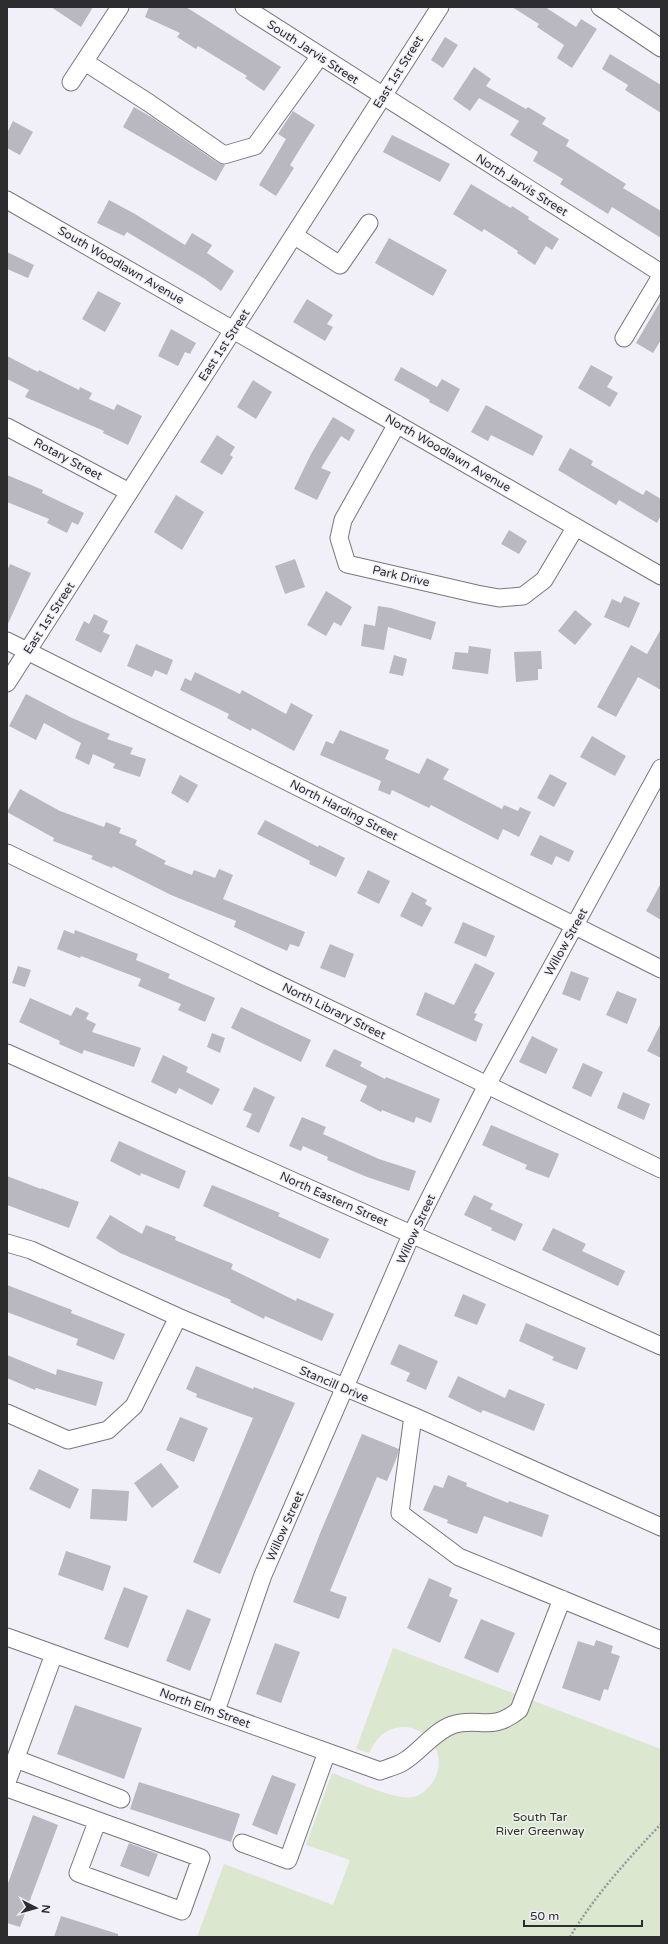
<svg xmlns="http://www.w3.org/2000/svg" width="668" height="1944" font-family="'Varela Round',sans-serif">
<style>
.green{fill:#dbe7cf}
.building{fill:#b9b8c0}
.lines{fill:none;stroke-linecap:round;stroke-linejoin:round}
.minor-casing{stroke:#77777e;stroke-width:19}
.path{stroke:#97979d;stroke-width:2.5;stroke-dasharray:2 2;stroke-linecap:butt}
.minor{stroke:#fff;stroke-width:17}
.labels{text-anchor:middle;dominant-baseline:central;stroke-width:3;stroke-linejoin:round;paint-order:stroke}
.street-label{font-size:12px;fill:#2d2d30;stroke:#f1f0f8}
.park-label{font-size:12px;fill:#283a0f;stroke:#f1f0f8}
</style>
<rect width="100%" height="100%" fill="#f1f0f8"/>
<path class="green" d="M 393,1648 L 661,1749 L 661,1937 L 197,1937 L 224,1864 L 333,1905 L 350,1860 L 306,1845 L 332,1773 C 350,1779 395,1801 413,1797 C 420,1796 428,1789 432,1783 C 454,1753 419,1713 386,1732 C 378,1736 373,1746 369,1753 L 356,1749 Z"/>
<path class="building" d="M 51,7 L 93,7 L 81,27 Z
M 149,7 L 186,7 L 281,67 L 264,91 L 245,78 L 247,76 L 198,46 L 196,49 L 177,37 L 180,33 L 145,17 Z
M 512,7 L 545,7 L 576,27 L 581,19 L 597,29 L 572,68 L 557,58 L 564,45 L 537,27 L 539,24 Z
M 445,37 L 458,45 L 443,68 L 431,60 Z
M 610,54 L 661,85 L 661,113 L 625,90 L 628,85 L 602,69 Z
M 474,67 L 491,79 L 486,86 L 526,109 L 528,107 L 546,118 L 542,124 L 569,140 L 566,146 L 626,184 L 623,188 L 661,211 L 661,238 L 612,207 L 608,214 L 560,184 L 563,179 L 533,161 L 538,152 L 510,135 L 519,121 L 479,98 L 470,111 L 453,99 Z
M 134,107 L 153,118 L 218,163 L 225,165 L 216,181 L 123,127 Z
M 293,111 L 315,125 L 290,165 L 294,168 L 276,196 L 259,185 L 286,139 L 278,134 Z
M 13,121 L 33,132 L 20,155 L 7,148 L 7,133 Z
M 392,135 L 450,164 L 440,182 L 383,152 Z
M 471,184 L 511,208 L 512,206 L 529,217 L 528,219 L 559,239 L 552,250 L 546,246 L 535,265 L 517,253 L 518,251 L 484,229 L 482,232 L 453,214 Z
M 109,200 L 135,214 L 185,245 L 192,233 L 212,245 L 207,253 L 234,271 L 221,291 L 205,279 L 127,232 L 124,236 L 97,223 Z
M 389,238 L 447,270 L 433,296 L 375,263 Z
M 7,252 L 34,265 L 28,278 L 7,269 Z
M 98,291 L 121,303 L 105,332 L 82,319 Z
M 307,299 L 333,315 L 327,324 L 333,327 L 325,341 L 293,322 Z
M 661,300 L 661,340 L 653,353 L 636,343 Z
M 171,329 L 196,343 L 190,354 L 185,352 L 178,366 L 158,356 Z
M 7,356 L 38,372 L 39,370 L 79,390 L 80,387 L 92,393 L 89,399 L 114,410 L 117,404 L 142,416 L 128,445 L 103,433 L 104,431 L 25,397 L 29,390 L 7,379 Z
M 591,365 L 613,377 L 607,387 L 618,393 L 610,407 L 578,388 Z
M 401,367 L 437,387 L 442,379 L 460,389 L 448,412 L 429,402 L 430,400 L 394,380 Z
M 253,380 L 272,392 L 256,419 L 237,407 Z
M 486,405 L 543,436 L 533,456 L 491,435 L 488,441 L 471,432 Z
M 333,417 L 355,430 L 349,441 L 341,436 L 321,468 L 331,472 L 317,500 L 294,489 L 311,454 Z
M 217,435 L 235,447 L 230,455 L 233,457 L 222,475 L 200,462 Z
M 570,448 L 593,461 L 591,465 L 643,495 L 646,490 L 661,499 L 661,515 L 657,523 L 619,500 L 616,505 L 558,470 Z
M 7,475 L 43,490 L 42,493 L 84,513 L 78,525 L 72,522 L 67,533 L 47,523 L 49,519 L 7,502 Z
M 176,495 L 204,512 L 182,550 L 154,532 Z
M 509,530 L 527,541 L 519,554 L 501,544 Z
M 295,559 L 305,587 L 285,594 L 275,566 Z
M 10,564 L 31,573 L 7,626 L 7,571 Z
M 326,591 L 352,607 L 341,626 L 334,622 L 326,636 L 307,625 Z
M 624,596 L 640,603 L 629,628 L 604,617 L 612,599 L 621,603 Z
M 378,606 L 391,608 L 436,622 L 431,640 L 388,627 L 384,650 L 361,646 L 364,624 L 375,626 Z
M 575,610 L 592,624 L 575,645 L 558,631 Z
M 94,614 L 108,621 L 103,632 L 110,635 L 101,653 L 75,640 L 84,621 L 89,624 Z
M 661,629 L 661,690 L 638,677 L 616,717 L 597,707 L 631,645 L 647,654 Z
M 136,644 L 173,660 L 167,675 L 155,670 L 152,677 L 127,666 Z
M 469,646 L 491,649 L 488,674 L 452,669 L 455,652 L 468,653 Z
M 541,651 L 542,669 L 538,669 L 538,680 L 516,682 L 514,652 Z
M 394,655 L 407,659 L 403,676 L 389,673 Z
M 195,672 L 240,694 L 242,690 L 286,714 L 291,703 L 313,715 L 294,751 L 252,728 L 251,731 L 227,718 L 229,714 L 180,690 L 185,678 L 191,681 Z
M 26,694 L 72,718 L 110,734 L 107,739 L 133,748 L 130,754 L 146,759 L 140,777 L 113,768 L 115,764 L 93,754 L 89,765 L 75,758 L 81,743 L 44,723 L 36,740 L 9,726 Z
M 340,730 L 389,750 L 385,759 L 419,774 L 427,758 L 449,769 L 443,779 L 502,809 L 504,805 L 518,811 L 520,807 L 531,812 L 519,837 L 503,829 L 498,840 L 431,805 L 429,808 L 392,790 L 390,795 L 378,790 L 381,781 L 320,755 L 326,741 L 333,744 Z
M 592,736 L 626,756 L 615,776 L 580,757 Z
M 550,774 L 567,783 L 554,807 L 537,798 Z
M 180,775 L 198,785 L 188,803 L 171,793 Z
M 20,789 L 60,811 L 104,827 L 106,822 L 121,828 L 119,833 L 137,840 L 135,845 L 166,861 L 164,864 L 192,875 L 194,870 L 215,878 L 219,869 L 233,875 L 223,899 L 305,932 L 299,947 L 290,944 L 287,951 L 234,927 L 236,921 L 171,895 L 113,866 L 112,868 L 91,859 L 93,856 L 53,841 L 54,838 L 7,812 Z
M 265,820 L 318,847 L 319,845 L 345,858 L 336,877 L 309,864 L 310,861 L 257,834 Z
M 540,835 L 574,851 L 569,862 L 556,856 L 552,865 L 530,855 Z
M 368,870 L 390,881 L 379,904 L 357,893 Z
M 661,883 L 661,920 L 646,911 Z
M 412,892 L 427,900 L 425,904 L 432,908 L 422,927 L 400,916 Z
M 463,922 L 495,936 L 486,957 L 454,943 Z
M 64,930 L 74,934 L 75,930 L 138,954 L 136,960 L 170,974 L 168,978 L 215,998 L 205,1022 L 178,1010 L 181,1004 L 138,986 L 141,979 L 81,956 L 80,958 L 57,949 Z
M 330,944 L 354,954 L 345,978 L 320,968 Z
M 475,963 L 495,973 L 474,1013 L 477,1014 L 474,1020 L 483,1024 L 476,1042 L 416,1015 L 425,992 L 454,1005 Z
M 18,966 L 31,970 L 25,987 L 12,983 Z
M 571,971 L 589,978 L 580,1001 L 562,994 Z
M 617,991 L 637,999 L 627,1024 L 606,1015 Z
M 30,998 L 71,1016 L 76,1007 L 89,1013 L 86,1019 L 96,1024 L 92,1032 L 141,1048 L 134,1067 L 84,1050 L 82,1054 L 59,1044 L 60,1041 L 19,1022 Z
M 241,1007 L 311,1040 L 301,1062 L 231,1028 Z
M 661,1023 L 661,1058 L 647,1051 Z
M 212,1033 L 225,1038 L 220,1053 L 207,1047 Z
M 532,1036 L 558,1049 L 546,1074 L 519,1062 Z
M 334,1049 L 362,1062 L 360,1066 L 385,1079 L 386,1077 L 440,1099 L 431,1123 L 416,1117 L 414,1123 L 382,1110 L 381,1112 L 360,1101 L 367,1086 L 325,1066 Z
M 163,1055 L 188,1067 L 186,1072 L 220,1089 L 212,1105 L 179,1088 L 176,1094 L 151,1082 Z
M 583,1063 L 603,1072 L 591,1097 L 572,1088 Z
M 254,1087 L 275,1097 L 259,1133 L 246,1127 L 252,1114 L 243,1110 Z
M 623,1092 L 650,1104 L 644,1120 L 617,1108 Z
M 302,1117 L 326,1127 L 323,1134 L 379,1159 L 416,1171 L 409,1191 L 367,1177 L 327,1160 L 328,1157 L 303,1146 L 301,1151 L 289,1146 Z
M 491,1125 L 559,1154 L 549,1178 L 525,1169 L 527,1165 L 482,1145 Z
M 119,1141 L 186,1171 L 179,1189 L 141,1173 L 140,1176 L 110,1161 Z
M 7,1176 L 41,1189 L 41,1188 L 79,1202 L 69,1228 L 7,1205 Z
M 212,1185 L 280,1213 L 278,1216 L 329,1239 L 320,1259 L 203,1206 Z
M 474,1195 L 493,1204 L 490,1209 L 523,1224 L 515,1241 L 491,1230 L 492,1228 L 464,1215 Z
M 110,1215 L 142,1234 L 146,1225 L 176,1237 L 175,1240 L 233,1264 L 231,1269 L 296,1301 L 297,1298 L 334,1314 L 322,1341 L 265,1316 L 264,1319 L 230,1302 L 231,1300 L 120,1253 L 96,1238 Z
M 553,1228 L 586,1244 L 582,1251 L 625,1271 L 618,1286 L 542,1250 Z
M 7,1285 L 72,1310 L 71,1313 L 125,1334 L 114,1360 L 76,1345 L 78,1339 L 7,1312 Z
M 463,1294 L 486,1304 L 477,1325 L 454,1316 Z
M 526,1323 L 586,1348 L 577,1370 L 552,1360 L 554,1357 L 519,1341 Z
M 399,1344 L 438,1361 L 426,1390 L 406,1381 L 410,1373 L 390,1364 Z
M 7,1355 L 56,1375 L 57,1369 L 103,1382 L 96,1406 L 36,1388 L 35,1390 L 7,1378 Z
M 196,1366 L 253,1389 L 254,1387 L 295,1403 L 220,1574 L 193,1562 L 253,1418 L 196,1397 L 197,1394 L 186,1389 Z
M 458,1376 L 505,1398 L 509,1389 L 545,1404 L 534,1431 L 483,1410 L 481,1413 L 448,1397 Z
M 180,1417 L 208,1428 L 194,1462 L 166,1450 Z
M 362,1434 L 399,1449 L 397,1457 L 387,1481 L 377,1477 L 330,1591 L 347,1597 L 339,1619 L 293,1602 L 321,1531 Z
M 161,1463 L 179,1487 L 152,1508 L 134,1483 Z
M 39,1469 L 79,1489 L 70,1509 L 29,1489 Z
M 448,1475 L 467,1483 L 466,1486 L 508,1503 L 509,1501 L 549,1515 L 542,1537 L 484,1516 L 477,1534 L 447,1523 L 448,1520 L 423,1510 L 434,1485 L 443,1488 Z
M 92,1489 L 129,1491 L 127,1521 L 90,1519 Z
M 66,1551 L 111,1566 L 103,1591 L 58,1575 Z
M 429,1578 L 452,1588 L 449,1596 L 458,1600 L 440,1643 L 407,1628 Z
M 124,1587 L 148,1596 L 128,1648 L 104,1639 Z
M 187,1609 L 211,1619 L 190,1671 L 166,1661 Z
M 481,1619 L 515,1633 L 498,1673 L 464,1658 Z
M 596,1640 L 613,1646 L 611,1653 L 620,1656 L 608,1690 L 604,1689 L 600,1701 L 562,1688 L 578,1641 L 594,1646 Z
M 275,1643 L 300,1652 L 281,1703 L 256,1694 Z
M 75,1705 L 142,1728 L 124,1779 L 57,1754 Z
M 272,1775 L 296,1784 L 277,1835 L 252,1825 Z
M 139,1782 L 240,1814 L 231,1842 L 130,1809 Z
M 33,1815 L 58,1825 L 20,1927 L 7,1923 L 7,1886 Z
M 129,1843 L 158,1854 L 149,1877 L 120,1866 Z
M 61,1916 L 118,1934 L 118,1937 L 54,1937 Z"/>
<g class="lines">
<g class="minor-casing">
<path id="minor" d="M 244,7 L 661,273
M 600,7 L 661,48
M 85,62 L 149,103 L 224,155 L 255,146 L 320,56
M 71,82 L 120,7
M 7,200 L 661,576
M 295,236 L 340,265 L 369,223
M 624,338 L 661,276
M 397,424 L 343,520 L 339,538 L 347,564 L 477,594 L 499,598 L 523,596 L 544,580 L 575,528
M 7,427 L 129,492
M 7,641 L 661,969
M 7,683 L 440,7
M 7,853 L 661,1169
M 7,1053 L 661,1346
M 7,1243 L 31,1250 L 178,1317 L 413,1416 L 661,1527
M 7,1413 L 68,1440 L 108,1430 L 134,1406 L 178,1317
M 413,1416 L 400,1513 L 459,1557 L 661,1640
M 7,1637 L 380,1771 C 388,1768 396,1766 403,1762 C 420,1752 433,1732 452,1725 C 479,1716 491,1733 519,1710 L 562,1599
M 216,1711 L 263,1575 L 412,1233 L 487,1085 L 661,768
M 16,1759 L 121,1799
M 7,1782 L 54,1654
M 7,1788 L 201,1858 L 182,1911 L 78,1873 L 97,1822
M 242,1843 L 288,1860 L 327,1752"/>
</g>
<path class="path" d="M 570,1937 C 595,1895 628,1859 661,1824"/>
<use href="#minor" class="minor"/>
</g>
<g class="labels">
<g class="street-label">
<text transform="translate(313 52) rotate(33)">South Jarvis Street</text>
<text transform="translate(398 72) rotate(-58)">East 1st Street</text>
<text transform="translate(522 185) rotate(32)">North Jarvis Street</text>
<text transform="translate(121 265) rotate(30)">South Woodlawn Avenue</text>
<text transform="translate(224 345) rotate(-57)">East 1st Street</text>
<text transform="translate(448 453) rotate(30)">North Woodlawn Avenue</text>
<text transform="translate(68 459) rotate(28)">Rotary Street</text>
<text transform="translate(401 576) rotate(13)">Park Drive</text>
<text transform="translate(49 618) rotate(-57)">East 1st Street</text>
<text transform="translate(344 810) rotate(27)">North Harding Street</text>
<text transform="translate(566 942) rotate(-61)">Willow Street</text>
<text transform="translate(334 1011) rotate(26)">North Library Street</text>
<text transform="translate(334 1199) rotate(24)">North Eastern Street</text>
<text transform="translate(416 1229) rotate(-65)">Willow Street</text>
<text transform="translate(334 1384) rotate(23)">Stancill Drive</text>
<text transform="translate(285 1526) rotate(-66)">Willow Street</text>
<text transform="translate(205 1708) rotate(20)">North Elm Street</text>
</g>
<g class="park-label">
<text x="540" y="1817">South Tar<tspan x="540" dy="14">River Greenway</tspan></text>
</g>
</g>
<rect width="668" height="1944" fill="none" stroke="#2d2d30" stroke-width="16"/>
<g transform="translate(36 1908) rotate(96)" stroke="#f1f0f8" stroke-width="3" paint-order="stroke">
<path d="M0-3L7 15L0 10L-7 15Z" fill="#2d2d30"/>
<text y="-6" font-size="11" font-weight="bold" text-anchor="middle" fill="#2d2d30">N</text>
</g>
<path d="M524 1920v6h118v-6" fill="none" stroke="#2d2d30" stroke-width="2"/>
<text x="530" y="1920" font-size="12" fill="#2d2d30" stroke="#f1f0f8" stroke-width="3" paint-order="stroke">50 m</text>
</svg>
